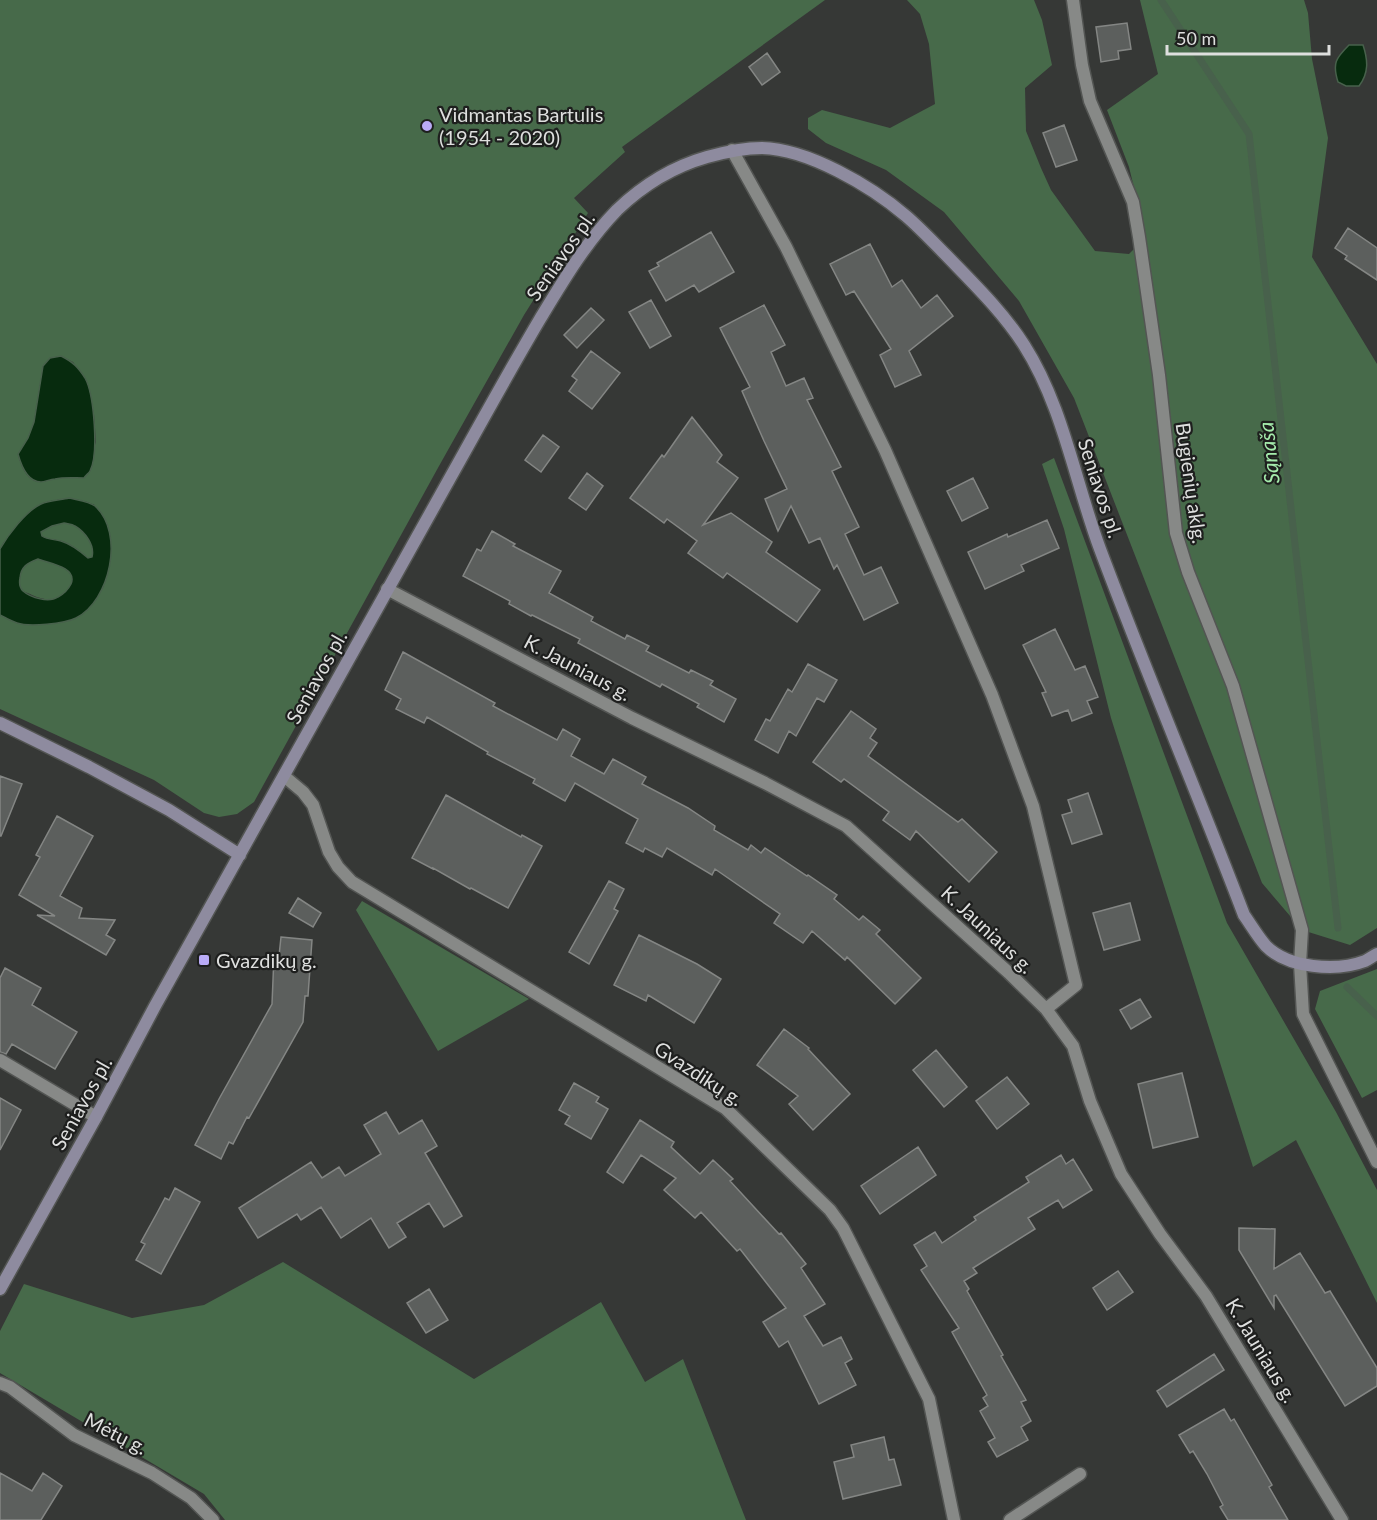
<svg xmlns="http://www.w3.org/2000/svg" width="1377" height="1520" font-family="Lato,sans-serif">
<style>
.green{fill:#476a4a;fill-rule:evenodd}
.water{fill:#072b0e;stroke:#48614c;stroke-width:1.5;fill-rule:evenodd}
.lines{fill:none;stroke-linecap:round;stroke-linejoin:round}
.stream{stroke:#48614c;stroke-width:7}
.building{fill:#5c5f5d;stroke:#848684;stroke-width:1.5}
.street-casing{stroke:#535553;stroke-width:15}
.secondary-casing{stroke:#535553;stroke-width:15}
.street{stroke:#878987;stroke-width:12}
.secondary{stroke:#8e8b9f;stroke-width:12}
.poi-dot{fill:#b9abf7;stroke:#1e1f1e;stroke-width:2}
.labels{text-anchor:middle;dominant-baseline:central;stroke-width:4.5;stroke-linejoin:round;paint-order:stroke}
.poi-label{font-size:20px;fill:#dedfde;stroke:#1e1f1e;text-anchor:start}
.street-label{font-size:20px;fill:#dedfde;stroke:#1e1f1e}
.water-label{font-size:21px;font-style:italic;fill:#a5ecac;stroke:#1e1f1e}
</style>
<rect width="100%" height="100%" fill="#363836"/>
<path class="green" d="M 0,0 L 825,0 L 622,147 L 625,152 L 574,198 L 588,213 L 524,315 L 439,466 L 254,802 L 237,814 L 219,817 L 204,813 L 154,780 L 0,709 L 0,615 L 19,623 L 51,624 L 75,618 L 90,607 L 104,586 L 94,504 L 4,542 L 0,549 ZM 61,356 L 73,362 L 86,380 L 94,414 L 96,442 L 84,478 C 74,478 64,477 55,479 C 50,479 45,482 41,482 C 27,482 21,466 18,455 L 28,438 L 34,422 L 43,366 L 50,358 Z
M 907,0 L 1034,0 L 1042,20 L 1052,65 L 1025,88 L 1026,131 L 1041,168 L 1051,190 L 1095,251 L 1129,254 L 1146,237 L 1129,167 L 1107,110 L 1158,74 L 1140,0 L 1304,0 L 1308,13 L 1312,59 L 1328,138 L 1312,257 L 1377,364 L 1377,928 L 1350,945 L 1302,930 L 1262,883 L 1074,398 L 1019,301 L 944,212 L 886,170 L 826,143 L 808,129 L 808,118 L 822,110 L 890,128 L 935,104 L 929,44 L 920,14 Z
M 1054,458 L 1227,923 L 1336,1112 L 1377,1190 L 1377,1303 L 1296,1140 L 1253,1167 L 1111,718 L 1064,529 L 1042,464 Z
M 64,523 C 68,524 72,524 75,526 C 85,532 95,545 92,557 L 88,558 C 80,551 71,544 62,541 C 55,539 48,540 42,536 L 41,532 L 52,526 Z
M 38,559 C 48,563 78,567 71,584 C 63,603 48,602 32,595 C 30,594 25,592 23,591 C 15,583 20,568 29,563 C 31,561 35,560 38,559 Z
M 362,901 L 529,999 L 438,1051 L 356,910 Z
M 1377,969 L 1377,1090 L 1362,1098 L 1315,1009 L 1320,991 Z
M 283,1262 L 474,1379 L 601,1302 L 645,1382 L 683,1359 L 746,1520 L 225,1520 L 204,1494 L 0,1373 L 0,1331 L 24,1284 L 132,1318 L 204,1305 Z"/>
<path class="water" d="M 1349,45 L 1363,45 C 1368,60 1369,73 1359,86 L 1346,86 L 1338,82 C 1332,63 1336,58 1349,45 Z
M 61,356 C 73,362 78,367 85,378 C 94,394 99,454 90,471 C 89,473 86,475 84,478 C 74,478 64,477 55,479 C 50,479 45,482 41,482 C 27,482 21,465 18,454 L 28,438 L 34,422 L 43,366 L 50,358 Z
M 69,498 C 77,500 89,501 95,506 C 125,533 110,601 76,618 C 64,624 29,627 17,623 C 11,621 6,618 0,615 L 0,549 C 8,535 26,511 41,504 C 49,500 61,500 69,498 ZM 64,523 C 68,524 72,524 75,526 C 85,532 95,545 92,557 L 88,558 C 80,551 71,544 61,541 C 54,539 48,540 42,536 L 41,532 L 52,526 ZM 38,559 C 48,563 78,567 71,584 C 68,590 64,594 58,597 C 49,603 31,598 23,591 C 19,587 19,583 20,578 C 21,567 27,563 38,559 Z"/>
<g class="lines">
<path class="stream" d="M 1161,0 L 1249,134 L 1338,928
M 1347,987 L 1377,1016"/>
</g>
<path class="building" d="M 1127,23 L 1131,49 L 1118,51 L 1119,59 L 1101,62 L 1096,27 Z
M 767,53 L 780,72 L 762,85 L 749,67 Z
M 1064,125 L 1077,160 L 1056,167 L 1043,133 Z
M 1348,228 L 1377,248 L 1377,280 L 1345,259 L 1347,256 L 1335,248 Z
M 711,232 L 734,272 L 699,292 L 694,285 L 666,301 L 649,271 L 659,266 L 657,263 Z
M 870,244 L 892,287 L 902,280 L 921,308 L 937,295 L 953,316 L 909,351 L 921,375 L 895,387 L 880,355 L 891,349 L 854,291 L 846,295 L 830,264 Z
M 651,300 L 671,336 L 650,348 L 629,312 Z
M 764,305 L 785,345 L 771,352 L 786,386 L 804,378 L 813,398 L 807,400 L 841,467 L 832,471 L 859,527 L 845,534 L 864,575 L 881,567 L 898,603 L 864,620 L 837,565 L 834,569 L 820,538 L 809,543 L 791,506 L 778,531 L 765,499 L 787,489 L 764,441 L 742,391 L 750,387 L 720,328 Z
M 591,308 L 604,320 L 577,348 L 564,335 Z
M 591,351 L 620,373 L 592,409 L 569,391 L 577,380 L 572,376 Z
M 692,417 L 722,455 L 717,462 L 738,478 L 703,525 L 731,513 L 772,542 L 766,552 L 820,590 L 797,622 L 727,573 L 723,578 L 688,553 L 697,541 L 667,519 L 664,523 L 630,498 L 662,455 L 664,457 Z
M 543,435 L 559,447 L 541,472 L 525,460 Z
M 587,473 L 603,486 L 586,510 L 569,498 Z
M 973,478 L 988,508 L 962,521 L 947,491 Z
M 1047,520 L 1059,548 L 1021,565 L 1024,571 L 985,589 L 968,552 L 1007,534 L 1008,537 Z
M 492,531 L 515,544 L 513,546 L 561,571 L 549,593 L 593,617 L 591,621 L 625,639 L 627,635 L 649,646 L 646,651 L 689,673 L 691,670 L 713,681 L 710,685 L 736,699 L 724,722 L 697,707 L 699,704 L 662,684 L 660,687 L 578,643 L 580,639 L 532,615 L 531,616 L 509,604 L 510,601 L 463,576 L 477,549 L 481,551 Z
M 1055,629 L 1075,670 L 1085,666 L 1098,697 L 1087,701 L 1092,713 L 1072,721 L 1068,710 L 1052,716 L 1042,693 L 1046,692 L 1023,645 Z
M 403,652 L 495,703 L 493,706 L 557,740 L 563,729 L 580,739 L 571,756 L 604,774 L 613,759 L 646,777 L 642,784 L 688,808 L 715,826 L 714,830 L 748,850 L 751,845 L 761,853 L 765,848 L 807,876 L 808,875 L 837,895 L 834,899 L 859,920 L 863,916 L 880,930 L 876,934 L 921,978 L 895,1004 L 847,957 L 845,960 L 812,931 L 803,943 L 774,923 L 780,914 L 715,869 L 712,875 L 667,848 L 662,857 L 645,848 L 643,852 L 626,843 L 638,819 L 575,783 L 565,801 L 533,783 L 535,779 L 487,754 L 488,752 L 427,717 L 424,723 L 396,709 L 401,699 L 385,690 Z
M 808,664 L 837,680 L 824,702 L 817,698 L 796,736 L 789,731 L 778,753 L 755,740 L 766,719 L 770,721 L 788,689 L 792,692 Z
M 851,711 L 876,729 L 870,738 L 877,743 L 868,756 L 958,822 L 962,819 L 997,852 L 969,882 L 916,831 L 910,840 L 883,820 L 889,812 L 844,779 L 841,782 L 813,762 Z
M 0,776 L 22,784 L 1,836 L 0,836 Z
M 1088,793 L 1102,834 L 1072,844 L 1062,815 L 1072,812 L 1068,800 Z
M 446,795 L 521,837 L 522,835 L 542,846 L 508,908 L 471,888 L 470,889 L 433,868 L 433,869 L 412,858 Z
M 57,816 L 93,836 L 60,896 L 82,908 L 79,918 L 115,920 L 106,935 L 115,940 L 106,955 L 37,915 L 55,916 L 19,895 L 40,857 L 36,855 Z
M 609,881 L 624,889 L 614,909 L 618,911 L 589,964 L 569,952 Z
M 298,898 L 321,913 L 313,927 L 289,913 Z
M 1130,903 L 1140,940 L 1104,950 L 1093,913 Z
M 639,935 L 697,964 L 721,979 L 694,1023 L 648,995 L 646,1001 L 614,985 Z
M 281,937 L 312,940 L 308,996 L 305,996 L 303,1022 L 249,1118 L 247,1117 L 233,1144 L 229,1142 L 221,1159 L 195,1145 L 219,1099 L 272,1004 L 274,956 L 279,956 Z
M 5,968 L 41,988 L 32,1005 L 77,1032 L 55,1069 L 12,1044 L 6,1054 L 0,1052 L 0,978 Z
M 1140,999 L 1151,1017 L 1131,1029 L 1120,1010 Z
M 784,1029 L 809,1048 L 808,1049 L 850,1094 L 813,1130 L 789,1104 L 798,1096 L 757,1065 Z
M 936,1050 L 967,1087 L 944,1107 L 913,1070 Z
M 1182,1073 L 1198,1137 L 1153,1148 L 1138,1084 Z
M 1007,1077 L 1029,1104 L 997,1129 L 976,1101 Z
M 574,1083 L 599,1097 L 596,1102 L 608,1109 L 591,1139 L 565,1124 L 570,1116 L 559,1110 Z
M 0,1098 L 21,1110 L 0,1150 Z
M 386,1112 L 399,1134 L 422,1120 L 437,1146 L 425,1153 L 462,1216 L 444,1227 L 429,1203 L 397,1223 L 406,1237 L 389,1248 L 371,1218 L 341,1238 L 321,1207 L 301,1220 L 297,1214 L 258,1238 L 239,1208 L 311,1162 L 322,1178 L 339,1167 L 345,1176 L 381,1154 L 364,1125 Z
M 640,1120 L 674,1142 L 671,1147 L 700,1174 L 713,1160 L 733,1179 L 730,1181 L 779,1234 L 781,1233 L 806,1264 L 801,1268 L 825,1304 L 804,1316 L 823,1346 L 841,1337 L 852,1359 L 845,1363 L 856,1385 L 819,1404 L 788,1341 L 779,1347 L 763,1322 L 786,1308 L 740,1249 L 737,1251 L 701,1212 L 695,1218 L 664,1190 L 676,1178 L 641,1155 L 623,1183 L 607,1172 Z
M 918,1147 L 936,1175 L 880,1214 L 861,1186 Z
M 1061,1155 L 1066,1164 L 1073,1159 L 1092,1190 L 1063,1208 L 1058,1200 L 1028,1218 L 1035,1229 L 973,1268 L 977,1273 L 964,1281 L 969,1289 L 967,1291 L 1003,1355 L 1001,1356 L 1026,1400 L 1021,1402 L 1031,1421 L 1021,1427 L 1028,1440 L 997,1457 L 988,1442 L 995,1438 L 980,1411 L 988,1406 L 983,1398 L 987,1395 L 952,1332 L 959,1328 L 921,1270 L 927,1266 L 914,1245 L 935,1232 L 942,1243 L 976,1220 L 974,1217 L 1029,1182 L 1026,1177 Z
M 175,1188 L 200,1202 L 161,1274 L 136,1260 L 145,1244 L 141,1242 L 157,1213 L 165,1198 L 169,1200 Z
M 1239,1228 L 1275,1229 L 1274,1269 L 1300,1253 L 1325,1293 L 1330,1291 L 1377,1368 L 1377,1386 L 1345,1406 L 1276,1295 L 1274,1296 L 1274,1308 L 1239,1250 Z
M 1118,1271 L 1133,1292 L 1107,1310 L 1093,1288 Z
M 429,1289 L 448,1320 L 426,1333 L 407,1303 Z
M 1214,1354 L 1224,1370 L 1167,1407 L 1157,1391 Z
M 1224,1409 L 1231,1421 L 1234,1419 L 1272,1485 L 1269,1487 L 1288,1520 L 1228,1520 L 1220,1507 L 1223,1505 L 1207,1474 L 1193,1451 L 1190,1453 L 1179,1435 Z
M 884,1437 L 889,1460 L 894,1459 L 901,1485 L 843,1499 L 834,1462 L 854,1457 L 851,1445 Z
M 0,1473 L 32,1491 L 43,1473 L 62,1486 L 41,1520 L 0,1520 Z"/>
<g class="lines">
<g class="street-casing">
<path id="street" d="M 1073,0 L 1082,65 L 1090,101 L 1133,202 L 1139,237 L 1159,375 L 1176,533 L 1188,572 L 1233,686 L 1302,930 L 1300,964 L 1303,1014 L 1377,1162
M 732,150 L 786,247 L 885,450 L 992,695 L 1033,806 L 1076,985 L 1046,1009
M 387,589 L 632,718 L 765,783 L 846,826 L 1009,973 L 1046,1009 L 1073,1046 L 1090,1101 L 1121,1174 L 1160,1234 L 1206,1296 L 1342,1520
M 284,776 L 303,792 L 313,805 L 329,852 L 338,867 L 352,882 L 725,1108 L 830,1210 L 843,1228 L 929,1399 L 954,1520
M 0,1060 L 96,1117
M 0,1383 L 10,1387 L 74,1435 L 152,1473 L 191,1498 L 213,1520
M 1010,1520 L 1080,1474"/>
</g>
<g class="secondary-casing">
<path id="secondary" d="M 0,723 L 89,767 L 169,810 L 240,855
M 0,1289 L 96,1117 L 155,1006 L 464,453 C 489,408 514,363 540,319 C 563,281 586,242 617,210 C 643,185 672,167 707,157 C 725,152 743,148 762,148 C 808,149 871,186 906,216 C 920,228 933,242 946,255 C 973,283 1003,312 1024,345 C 1063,406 1075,482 1100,549 C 1146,672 1197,792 1244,915 C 1251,925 1258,937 1266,946 C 1288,968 1336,972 1365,961 C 1369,959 1373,956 1377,954"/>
</g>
<use href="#street" class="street"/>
<use href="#secondary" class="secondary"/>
</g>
<g class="poi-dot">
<circle cx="427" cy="126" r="6"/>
<rect x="198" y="954" width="12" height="12" rx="3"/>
</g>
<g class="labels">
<g class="poi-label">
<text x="439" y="114">Vidmantas Bartulis<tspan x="439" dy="23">(1954 - 2020)</tspan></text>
<text x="216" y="960">Gvazdikų g.</text>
</g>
<g class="street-label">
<text transform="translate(560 256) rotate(-55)">Seniavos pl.</text>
<text transform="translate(1192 483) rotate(82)">Bugienių aklg.</text>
<text transform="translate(1101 488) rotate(72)">Seniavos pl.</text>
<text transform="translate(578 667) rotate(28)">K. Jauniaus g.</text>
<text transform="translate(316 677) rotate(-61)">Seniavos pl.</text>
<text transform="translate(988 929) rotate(43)">K. Jauniaus g.</text>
<text transform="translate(699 1073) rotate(33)">Gvazdikų g.</text>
<text transform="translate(81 1103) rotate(-61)">Seniavos pl.</text>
<text transform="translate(1262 1350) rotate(59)">K. Jauniaus g.</text>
<text transform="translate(116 1433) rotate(27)">Mėtų g.</text>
</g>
<g class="water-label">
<text transform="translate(1268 453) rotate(-96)">Sąnaša</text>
</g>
</g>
<path d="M1167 45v9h162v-9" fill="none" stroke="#dedfde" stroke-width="3"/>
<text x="1176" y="45" font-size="18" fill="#dedfde" stroke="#1e1f1e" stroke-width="4.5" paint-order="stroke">50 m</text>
</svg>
